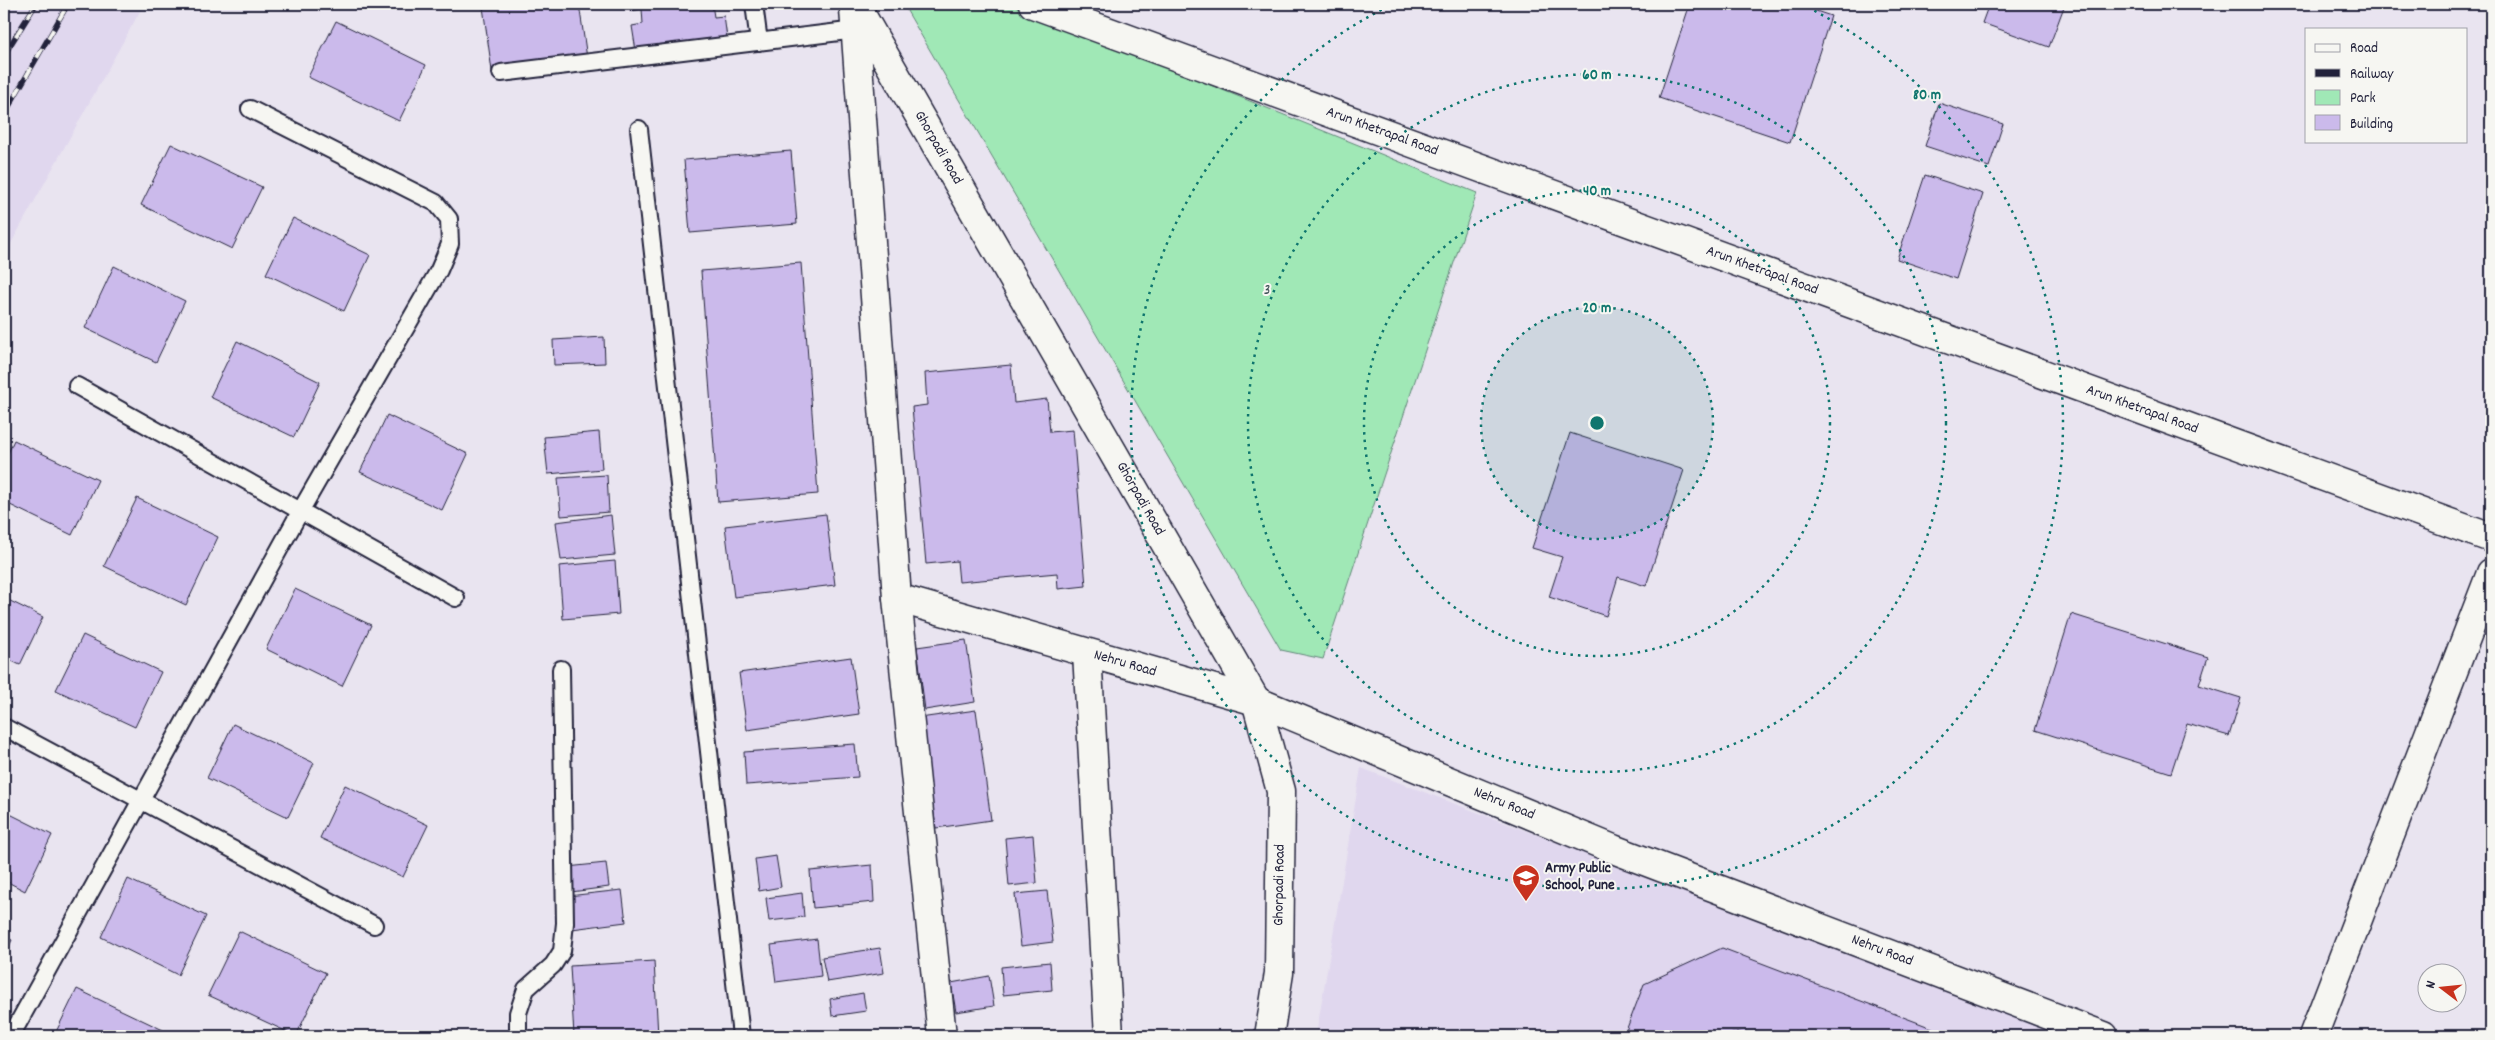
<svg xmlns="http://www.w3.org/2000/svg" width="2495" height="1040" font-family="Dekko,sans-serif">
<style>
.built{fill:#e0d7ee}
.green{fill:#a0e8b6;stroke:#618578}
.building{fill:#cbbaeb;stroke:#22223b}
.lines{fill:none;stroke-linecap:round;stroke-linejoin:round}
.service-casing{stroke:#22223b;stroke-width:20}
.minor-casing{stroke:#22223b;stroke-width:31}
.secondary-casing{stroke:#22223b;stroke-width:31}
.service{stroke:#f6f6f2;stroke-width:16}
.minor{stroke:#f6f6f2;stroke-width:28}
.secondary{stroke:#f6f6f2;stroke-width:28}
.rail-casing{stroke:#22223b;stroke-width:5.5}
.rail{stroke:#f6f6f2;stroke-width:4;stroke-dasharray:11;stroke-linecap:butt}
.ring{fill:none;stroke:#0f766e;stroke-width:2.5;stroke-dasharray:2.5 5}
.labels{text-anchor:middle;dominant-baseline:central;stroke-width:4;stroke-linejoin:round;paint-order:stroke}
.street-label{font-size:15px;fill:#22223b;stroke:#f6f6f2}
.park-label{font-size:15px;fill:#42545a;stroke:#f6f6f2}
.poi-label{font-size:15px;font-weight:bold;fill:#22223b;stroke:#f6f6f2;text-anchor:start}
.centre{fill:#0f766e;stroke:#f6f6f2;stroke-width:2.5}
.ring-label{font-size:15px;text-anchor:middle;font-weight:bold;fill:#0f766e;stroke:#f6f6f2;stroke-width:4;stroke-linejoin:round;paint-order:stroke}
</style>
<rect width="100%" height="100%" fill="#e9e4f0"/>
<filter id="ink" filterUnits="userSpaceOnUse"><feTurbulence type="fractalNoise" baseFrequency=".02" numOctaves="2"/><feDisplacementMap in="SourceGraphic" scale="10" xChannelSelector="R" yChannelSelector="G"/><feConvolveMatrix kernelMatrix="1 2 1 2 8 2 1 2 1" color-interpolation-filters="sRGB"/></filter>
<g filter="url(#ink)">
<path class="built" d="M 4,4 L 144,4 L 4,256 Z
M 1361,768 L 2064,1036 L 1316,1036 Z"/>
<path class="green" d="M 915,4 L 1010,4 L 1477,193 L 1323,659 L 1281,650 L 907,11 Z"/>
<path class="building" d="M 504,4 L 579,4 L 587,58 L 492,71 L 483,7 Z
M 629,4 L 712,4 L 714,17 L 724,16 L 727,38 L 636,51 L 632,26 L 643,24 L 642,9 L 630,11 Z
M 1690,4 L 1795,4 L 1831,16 L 1790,142 L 1659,98 Z
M 1989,4 L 2065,4 L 2049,47 L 1982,23 Z
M 336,21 L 426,65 L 399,121 L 308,77 Z
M 1939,103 L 2003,124 L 1989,167 L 1925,146 Z
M 171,144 L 262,187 L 232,249 L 141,205 Z
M 791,151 L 797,224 L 690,233 L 684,160 Z
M 1925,175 L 1983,194 L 1956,279 L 1897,259 Z
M 293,218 L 370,255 L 344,311 L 266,274 Z
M 801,263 L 818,494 L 718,502 L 701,271 Z
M 114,266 L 185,301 L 156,362 L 85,328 Z
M 604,337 L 605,363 L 554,365 L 553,340 Z
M 237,341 L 320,382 L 294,437 L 210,397 Z
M 1011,365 L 1014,403 L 1047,399 L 1050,432 L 1073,430 L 1086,586 L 1058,589 L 1057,573 L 959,582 L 957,561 L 926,564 L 912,407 L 927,405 L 925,373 Z
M 387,415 L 468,454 L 442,510 L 360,472 Z
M 599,432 L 602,469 L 548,474 L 544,437 Z
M 1570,433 L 1684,470 L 1646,586 L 1618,577 L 1606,616 L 1549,597 L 1562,557 L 1532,548 Z
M 14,440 L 98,480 L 72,535 L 4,502 L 4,462 Z
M 607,475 L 609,512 L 561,516 L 558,478 Z
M 137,498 L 218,537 L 186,605 L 104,566 Z
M 826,514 L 835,585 L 734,597 L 725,526 Z
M 611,515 L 615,555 L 561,560 L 556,522 Z
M 615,561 L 619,614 L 563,619 L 559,566 Z
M 295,589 L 371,625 L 342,686 L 266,649 Z
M 4,598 L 43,617 L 20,665 L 4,657 Z
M 2071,614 L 2208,657 L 2199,685 L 2241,698 L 2229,736 L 2187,724 L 2171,773 L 2035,730 Z
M 83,635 L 161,672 L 135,727 L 56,690 Z
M 966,640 L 975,702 L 925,710 L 917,647 Z
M 851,657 L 859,714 L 747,730 L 739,673 Z
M 976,710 L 991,820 L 936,828 L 920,718 Z
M 233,724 L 314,763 L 288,817 L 207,778 Z
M 855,744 L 858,777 L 746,785 L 744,752 Z
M 345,785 L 428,825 L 403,877 L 320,838 Z
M 4,811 L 52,835 L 25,891 L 4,880 Z
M 1033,835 L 1037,883 L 1009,886 L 1005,838 Z
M 776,856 L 781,887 L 759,891 L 755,859 Z
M 606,863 L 609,887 L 571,892 L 567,867 Z
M 872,865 L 874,902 L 813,908 L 810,871 Z
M 128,879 L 206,916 L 178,975 L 101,937 Z
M 622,890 L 626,922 L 572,929 L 568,896 Z
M 1047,891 L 1053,942 L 1021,946 L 1015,894 Z
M 802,893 L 804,917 L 769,921 L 766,898 Z
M 239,931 L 326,973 L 296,1036 L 208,995 Z
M 4,937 L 12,940 L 4,957 Z
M 817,939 L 821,976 L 776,982 L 771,945 Z
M 880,948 L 884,973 L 827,982 L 822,957 Z
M 1722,948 L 1953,1036 L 1747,1036 L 1737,1032 L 1727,1036 L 1624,1036 L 1644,984 Z
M 654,961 L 658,1036 L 574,1036 L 570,966 Z
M 1050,962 L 1052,990 L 1003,995 L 1001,967 Z
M 989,976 L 994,1006 L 956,1012 L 951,983 Z
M 77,989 L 163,1030 L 160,1036 L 54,1036 Z
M 863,993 L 866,1011 L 832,1016 L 830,999 Z"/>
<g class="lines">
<g class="service-casing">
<path id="service" d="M 754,4 L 759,42
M 501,73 L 856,30
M 639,129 L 741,1036
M 77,386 L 456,598
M 4,727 L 374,925
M 11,1036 L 301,510 L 439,270 L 450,244 L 449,219 L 436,203 L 250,109
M 518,1036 L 518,1013 L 526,989 L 553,965 L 562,951 L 565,923 L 561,669"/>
</g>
<g class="minor-casing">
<path id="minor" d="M 1033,4 L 2491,538
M 897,598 L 1256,701 L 1613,849 L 2104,1036
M 1087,653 L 1109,1036
M 2313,1036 L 2491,573"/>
</g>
<g class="secondary-casing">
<path id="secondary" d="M 855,4 L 1256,701 L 1281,791 L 1279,973 L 1269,1036
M 854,9 L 897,598 L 942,1036"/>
</g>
<use href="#service" class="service"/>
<use href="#minor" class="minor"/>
<use href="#secondary" class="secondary"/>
<g class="rail-casing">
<path id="rail" d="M 4,55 L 36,4
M 4,115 L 68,4"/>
</g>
<use href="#rail" class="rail"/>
</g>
</g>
<circle cx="1597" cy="423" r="116" fill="#0f766e" fill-opacity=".12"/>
<g class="ring">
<circle cx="1597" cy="423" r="116"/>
<circle cx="1597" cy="423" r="233"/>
<circle cx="1597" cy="423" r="349"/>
<path d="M1801 4A466 466 0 1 1 1393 4"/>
</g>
<defs>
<g id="school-pin" transform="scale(1.4375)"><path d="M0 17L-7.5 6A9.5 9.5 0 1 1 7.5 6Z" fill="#c8321e" stroke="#f6f6f2"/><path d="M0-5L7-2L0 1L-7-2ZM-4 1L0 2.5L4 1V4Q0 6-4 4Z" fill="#fff"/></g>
</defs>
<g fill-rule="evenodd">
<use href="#school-pin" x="1526" y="878"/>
</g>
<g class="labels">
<g class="street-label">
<text transform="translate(1382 132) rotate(20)">Arun Khetrapal Road</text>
<text transform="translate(938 148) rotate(60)">Ghorpadi Road</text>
<text transform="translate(1762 271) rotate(20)">Arun Khetrapal Road</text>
<text transform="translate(2142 410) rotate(20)">Arun Khetrapal Road</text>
<text transform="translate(1140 499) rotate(60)">Ghorpadi Road</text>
<text transform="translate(1125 664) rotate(16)">Nehru Road</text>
<text transform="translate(1504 804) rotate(22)">Nehru Road</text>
<text transform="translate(1280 885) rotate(-89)">Ghorpadi Road</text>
<text transform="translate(1882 951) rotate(21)">Nehru Road</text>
</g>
<g class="park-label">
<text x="1267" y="291">3</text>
</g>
<g class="poi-label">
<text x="1545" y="869">Army Public<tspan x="1545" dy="17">School, Pune</tspan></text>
</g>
</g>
<circle cx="1597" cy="423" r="8" class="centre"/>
<g class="ring-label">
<text x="1597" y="79">60 m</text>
<text x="1927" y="99">80 m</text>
<text x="1597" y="195">40 m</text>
<text x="1597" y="312">20 m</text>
</g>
<rect width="2495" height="1040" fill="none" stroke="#f6f6f2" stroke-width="20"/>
<rect x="10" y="10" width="2475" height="1020" fill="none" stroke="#22223b" stroke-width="2" filter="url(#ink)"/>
<rect x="2305" y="28" width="162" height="115" fill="#f6f6f2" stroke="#a1a1a9"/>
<rect x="2315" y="44" width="25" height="8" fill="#f6f6f2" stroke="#a1a1a9"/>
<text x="2350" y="52" font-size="15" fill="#22223b">Road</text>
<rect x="2315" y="69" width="25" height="8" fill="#22223b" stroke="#a1a1a9"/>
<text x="2350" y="78" font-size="15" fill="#22223b">Railway</text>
<rect x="2315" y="90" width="25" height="15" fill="#a0e8b6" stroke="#a1a1a9"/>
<text x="2350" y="102" font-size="15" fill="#22223b">Park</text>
<rect x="2315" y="115" width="25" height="15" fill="#cbbaeb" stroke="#a1a1a9"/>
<text x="2350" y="128" font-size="15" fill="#22223b">Building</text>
<g transform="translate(2442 988) rotate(286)"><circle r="24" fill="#f6f6f2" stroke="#a1a1a9"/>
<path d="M0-4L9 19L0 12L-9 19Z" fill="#c8321e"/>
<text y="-8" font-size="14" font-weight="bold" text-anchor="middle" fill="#22223b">N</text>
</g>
</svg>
